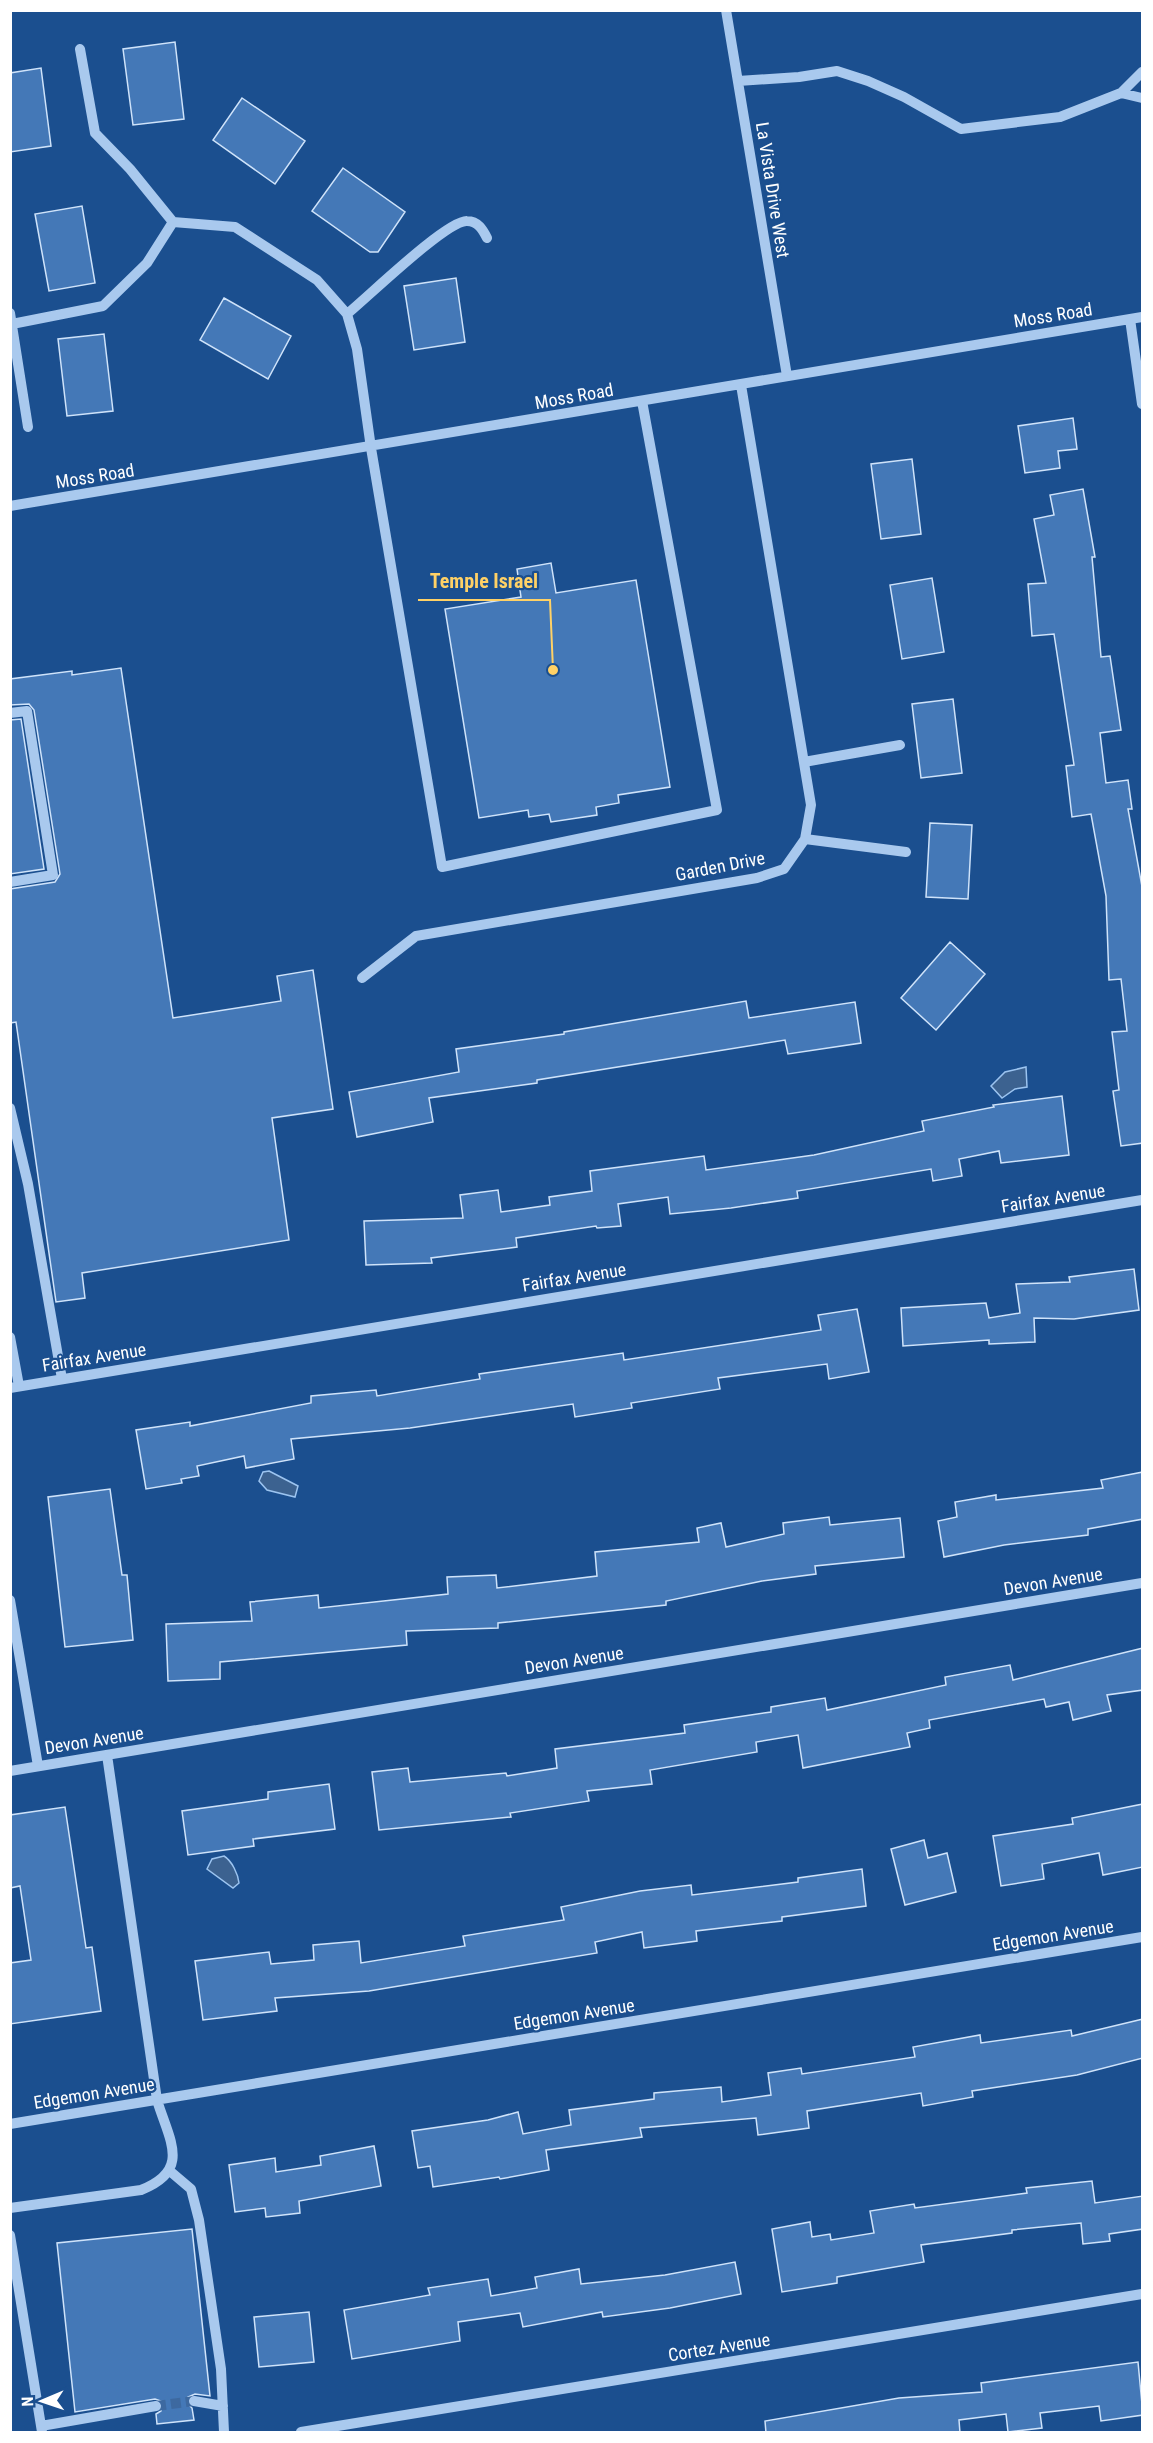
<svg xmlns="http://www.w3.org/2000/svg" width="1153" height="2443" font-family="'Roboto Condensed',sans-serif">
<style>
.water{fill:#3c6290;stroke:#9cc4f0;stroke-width:1.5}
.building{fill:#4478b7;stroke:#cfe3fa;stroke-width:1.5}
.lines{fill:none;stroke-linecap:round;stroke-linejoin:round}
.minor-tunnel{stroke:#3d69a0;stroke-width:10;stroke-dasharray:10 5;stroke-linecap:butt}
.minor{stroke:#a9c9ee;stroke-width:10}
.labels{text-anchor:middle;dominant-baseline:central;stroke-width:4.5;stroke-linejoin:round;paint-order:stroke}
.street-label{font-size:18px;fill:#fff;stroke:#1b4f8f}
.leader{fill:none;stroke:#ffd166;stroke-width:2}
.callout-dot{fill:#ffd166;stroke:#1b4f8f;stroke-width:2}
.callout-label{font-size:20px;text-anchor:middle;font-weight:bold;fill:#ffd166;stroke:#1b4f8f;stroke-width:4.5;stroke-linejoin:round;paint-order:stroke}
</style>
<rect width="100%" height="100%" fill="#1b4f8f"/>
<path class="water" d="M 1026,1067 L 1027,1087 L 1015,1089 L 1002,1098 L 991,1086 L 1005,1072 Z
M 269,1471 L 298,1486 L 295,1497 L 267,1490 L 259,1481 L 263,1472 Z
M 224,1856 C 232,1861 238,1874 239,1883 L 233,1888 L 207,1869 L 212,1859 Z"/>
<path class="building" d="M 175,42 L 184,119 L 133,125 L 123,49 Z
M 41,68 L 51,146 L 10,152 L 10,73 Z
M 242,98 L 305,141 L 275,184 L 213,140 Z
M 343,168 L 405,212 L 378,252 L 370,252 L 312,211 Z
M 82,206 L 95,283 L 49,291 L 35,214 Z
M 456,278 L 465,342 L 414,350 L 404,286 Z
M 224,298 L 291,336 L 268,379 L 200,340 Z
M 104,334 L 113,411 L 67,416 L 58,339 Z
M 1073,418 L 1077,449 L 1058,451 L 1060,468 L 1025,473 L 1018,426 Z
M 912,459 L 921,534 L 881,539 L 871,464 Z
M 1083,489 L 1095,557 L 1092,557 L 1101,657 L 1110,656 L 1121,730 L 1100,733 L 1106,783 L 1128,780 L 1132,809 L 1128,809 L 1143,892 L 1143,1143 L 1121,1146 L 1113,1091 L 1119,1090 L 1112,1032 L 1127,1031 L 1121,979 L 1109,980 L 1106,896 L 1091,814 L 1072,817 L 1066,766 L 1074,765 L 1054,634 L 1032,636 L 1028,584 L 1046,583 L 1034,519 L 1054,515 L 1050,495 Z
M 551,563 L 556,593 L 636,580 L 670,787 L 618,795 L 619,803 L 596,807 L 597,815 L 551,822 L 549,814 L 529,817 L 528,810 L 479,818 L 445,609 L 521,597 L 517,569 Z
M 932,578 L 944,652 L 902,659 L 890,585 Z
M 121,668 L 173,1018 L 281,1001 L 277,976 L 313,970 L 333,1109 L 272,1118 L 289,1240 L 82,1273 L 85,1298 L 56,1302 L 16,1022 L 10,1023 L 10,889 L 55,882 L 60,874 L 34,710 L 29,704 L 10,705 L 10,679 L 72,671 L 72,675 Z
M 953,699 L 962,773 L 921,778 L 912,704 Z
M 21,719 L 44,869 L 10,874 L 10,720 Z
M 930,823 L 972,825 L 968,899 L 926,897 Z
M 950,942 L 985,974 L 936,1030 L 901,998 Z
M 746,1001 L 749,1018 L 855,1002 L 861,1043 L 788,1054 L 785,1040 L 537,1080 L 537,1083 L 429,1098 L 433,1122 L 357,1137 L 349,1092 L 459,1072 L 456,1049 L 564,1034 L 564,1032 Z
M 1062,1096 L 1069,1155 L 1001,1163 L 999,1151 L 959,1159 L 962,1176 L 933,1181 L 931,1169 L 797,1191 L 798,1198 L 731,1208 L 670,1214 L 668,1197 L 618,1204 L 621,1226 L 597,1228 L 596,1226 L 516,1238 L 517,1247 L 431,1258 L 432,1263 L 366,1265 L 364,1221 L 463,1218 L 460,1195 L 498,1190 L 501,1212 L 550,1205 L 549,1197 L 592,1191 L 590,1171 L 704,1156 L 706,1170 L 814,1155 L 924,1131 L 922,1121 L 994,1107 L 993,1105 Z
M 1134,1269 L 1139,1310 L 1074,1319 L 1034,1318 L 1035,1342 L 989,1344 L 989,1340 L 903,1346 L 901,1308 L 986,1303 L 989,1318 L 1020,1313 L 1016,1284 L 1070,1282 L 1069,1277 Z
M 857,1309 L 869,1372 L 829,1379 L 827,1364 L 718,1378 L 720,1389 L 631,1403 L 632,1408 L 575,1417 L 573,1404 L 410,1428 L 291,1439 L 294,1459 L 246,1468 L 244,1456 L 197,1466 L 199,1476 L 181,1479 L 182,1483 L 146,1489 L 136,1430 L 190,1422 L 190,1426 L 311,1403 L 311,1396 L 376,1390 L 377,1396 L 480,1379 L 479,1374 L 547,1364 L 623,1353 L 624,1360 L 821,1330 L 818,1315 Z
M 1143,1472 L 1143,1519 L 1088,1529 L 1088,1535 L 1004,1545 L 944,1557 L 938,1521 L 957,1517 L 955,1502 L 996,1495 L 996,1500 L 1103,1488 L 1101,1480 Z
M 110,1489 L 122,1575 L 127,1575 L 133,1640 L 65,1647 L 48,1497 Z
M 829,1517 L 830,1525 L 900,1518 L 904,1557 L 815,1566 L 816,1574 L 762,1581 L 666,1601 L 666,1605 L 498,1623 L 498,1628 L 406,1631 L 407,1645 L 220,1662 L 220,1679 L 168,1681 L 166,1624 L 252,1621 L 250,1602 L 318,1595 L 319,1608 L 448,1594 L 447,1577 L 496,1575 L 497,1588 L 597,1576 L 595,1552 L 699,1542 L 697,1528 L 721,1523 L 726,1547 L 784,1534 L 783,1523 Z
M 1143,1648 L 1143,1690 L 1107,1695 L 1111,1711 L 1073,1720 L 1069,1702 L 1046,1707 L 1044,1699 L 929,1720 L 930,1728 L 907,1733 L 910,1747 L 803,1768 L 798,1735 L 756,1742 L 757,1752 L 650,1770 L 652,1784 L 587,1791 L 589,1801 L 510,1813 L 511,1817 L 379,1830 L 372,1772 L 408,1768 L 410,1782 L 506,1773 L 507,1776 L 557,1768 L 555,1749 L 685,1733 L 684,1725 L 771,1712 L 771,1707 L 825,1698 L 827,1710 L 946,1685 L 945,1677 L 1010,1665 L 1013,1680 Z
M 329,1784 L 335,1829 L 253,1839 L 254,1846 L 188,1855 L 182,1811 L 268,1799 L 268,1792 Z
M 1143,1804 L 1143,1867 L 1103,1875 L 1099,1853 L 1042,1864 L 1044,1879 L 1001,1886 L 993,1836 L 1073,1824 L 1072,1818 Z
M 65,1807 L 86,1948 L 92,1947 L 101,2011 L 10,2024 L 10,1963 L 31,1960 L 20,1886 L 10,1888 L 10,1815 Z
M 924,1840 L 928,1858 L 947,1853 L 956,1892 L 905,1905 L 891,1849 Z
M 862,1869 L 866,1906 L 782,1917 L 782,1921 L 696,1931 L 697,1941 L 644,1948 L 642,1932 L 595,1942 L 597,1953 L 369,1991 L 275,1998 L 277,2011 L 203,2020 L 195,1961 L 269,1952 L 271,1964 L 314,1960 L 313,1945 L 359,1941 L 361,1963 L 465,1946 L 463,1936 L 564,1920 L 561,1907 L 640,1891 L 691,1885 L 692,1895 L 798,1882 L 798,1878 Z
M 1143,2019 L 1143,2058 L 1077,2075 L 972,2091 L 973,2097 L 923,2106 L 921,2093 L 807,2111 L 809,2128 L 758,2135 L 756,2118 L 640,2128 L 642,2137 L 546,2150 L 549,2170 L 500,2179 L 499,2177 L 433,2187 L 430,2166 L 418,2168 L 412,2131 L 488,2120 L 518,2112 L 523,2134 L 571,2125 L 569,2110 L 654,2099 L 654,2093 L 721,2087 L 722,2102 L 771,2095 L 768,2073 L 801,2068 L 802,2074 L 915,2057 L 913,2047 L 980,2035 L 981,2043 L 1071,2030 L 1072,2036 Z
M 374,2146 L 381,2186 L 299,2201 L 300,2213 L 266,2217 L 265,2208 L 235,2212 L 229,2165 L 275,2158 L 276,2172 L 321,2165 L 320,2156 Z
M 1092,2181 L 1095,2203 L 1143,2196 L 1143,2229 L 1109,2234 L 1110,2241 L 1083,2244 L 1081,2223 L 1012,2230 L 1012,2233 L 921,2245 L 924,2262 L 837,2277 L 837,2283 L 782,2292 L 772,2229 L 810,2222 L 812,2237 L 830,2234 L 831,2240 L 874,2233 L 870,2211 L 914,2204 L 915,2208 L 1027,2193 L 1026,2188 Z
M 192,2229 L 210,2396 L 195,2394 L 188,2397 L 187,2403 L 192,2408 L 194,2420 L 157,2424 L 156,2414 L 161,2411 L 163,2405 L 161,2401 L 155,2399 L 75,2412 L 57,2243 Z
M 735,2262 L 741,2294 L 670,2308 L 603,2317 L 602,2312 L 523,2327 L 520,2313 L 458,2322 L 460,2341 L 352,2359 L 344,2310 L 430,2295 L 428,2288 L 488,2279 L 491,2296 L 537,2288 L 535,2277 L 579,2269 L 581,2284 L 665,2275 Z
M 309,2312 L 314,2362 L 259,2367 L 254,2317 Z
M 1138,2362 L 1143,2415 L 1101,2421 L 1099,2406 L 1040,2413 L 1042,2428 L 1008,2432 L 1006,2414 L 959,2420 L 960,2433 L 766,2433 L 765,2421 L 899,2398 L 982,2392 L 981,2383 Z"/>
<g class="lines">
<path class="minor-tunnel" d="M 156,2406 L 194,2401"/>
<path class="minor" d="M 726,10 L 787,376
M 80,49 L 95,133 L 130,169 L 173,222
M 738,81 L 799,77 L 837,71 L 868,81 L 904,97 L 961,129 L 1060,117 L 1121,93 L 1142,72
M 1121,93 L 1142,98
M 173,222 L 235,227 L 317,280 L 347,314 L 357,349 L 371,448 L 442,867 L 717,810 L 642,401
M 10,313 L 28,427
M 347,314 C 368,297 447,220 467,221 C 478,221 483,230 487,238
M 1130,319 L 1142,404
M 12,324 L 103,306 L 147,263 L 173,222
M 10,506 L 1142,317
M 10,713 L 27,711 L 53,875 L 10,882
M 804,762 L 900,745
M 805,839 L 906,852
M 362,978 L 416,936 L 757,878 L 784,869 L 805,839 L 811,805 L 741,385
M 10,1108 L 28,1184 L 62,1379
M 10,1337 L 19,1386
M 10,1388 L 1142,1200
M 10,1600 L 38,1766
M 10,1771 L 1142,1583
M 10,2124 L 1142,1937
M 171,2172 L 191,2189 L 199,2220 L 221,2369 L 224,2432
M 10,2208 L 141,2190 C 192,2170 169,2140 157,2100 L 107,1755
M 10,2235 L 42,2432
M 194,2401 L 223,2406
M 41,2426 L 156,2406
M 301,2432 L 1142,2294"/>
</g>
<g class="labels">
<g class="street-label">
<text transform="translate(773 190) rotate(81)">La Vista Drive West</text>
<text transform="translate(1053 315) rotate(-9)">Moss Road</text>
<text transform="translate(574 396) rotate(-10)">Moss Road</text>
<text transform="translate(95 476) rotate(-9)">Moss Road</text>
<text transform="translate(720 866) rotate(-11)">Garden Drive</text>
<text transform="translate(1053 1198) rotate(-9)">Fairfax Avenue</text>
<text transform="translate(574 1277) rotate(-9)">Fairfax Avenue</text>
<text transform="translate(94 1357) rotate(-9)">Fairfax Avenue</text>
<text transform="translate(1053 1581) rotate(-9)">Devon Avenue</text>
<text transform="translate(574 1660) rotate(-9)">Devon Avenue</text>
<text transform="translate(94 1740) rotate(-9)">Devon Avenue</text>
<text transform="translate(1053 1935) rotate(-9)">Edgemon Avenue</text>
<text transform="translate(574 2014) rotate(-9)">Edgemon Avenue</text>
<text transform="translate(94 2093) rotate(-9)">Edgemon Avenue</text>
<text transform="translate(719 2347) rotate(-9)">Cortez Avenue</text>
</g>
</g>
<path class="leader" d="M553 670L550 600H418"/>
<circle class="callout-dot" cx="553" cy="670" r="6"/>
<g class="callout-label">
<text x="484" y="588">Temple Israel</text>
</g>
<rect width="1153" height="2443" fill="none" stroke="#ffffff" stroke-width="24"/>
<g transform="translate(42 2401) rotate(268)" stroke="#1b4f8f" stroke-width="4.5" paint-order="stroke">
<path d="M0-4.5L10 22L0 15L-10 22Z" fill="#ffffff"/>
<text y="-9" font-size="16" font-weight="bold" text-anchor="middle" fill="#ffffff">N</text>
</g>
</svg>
